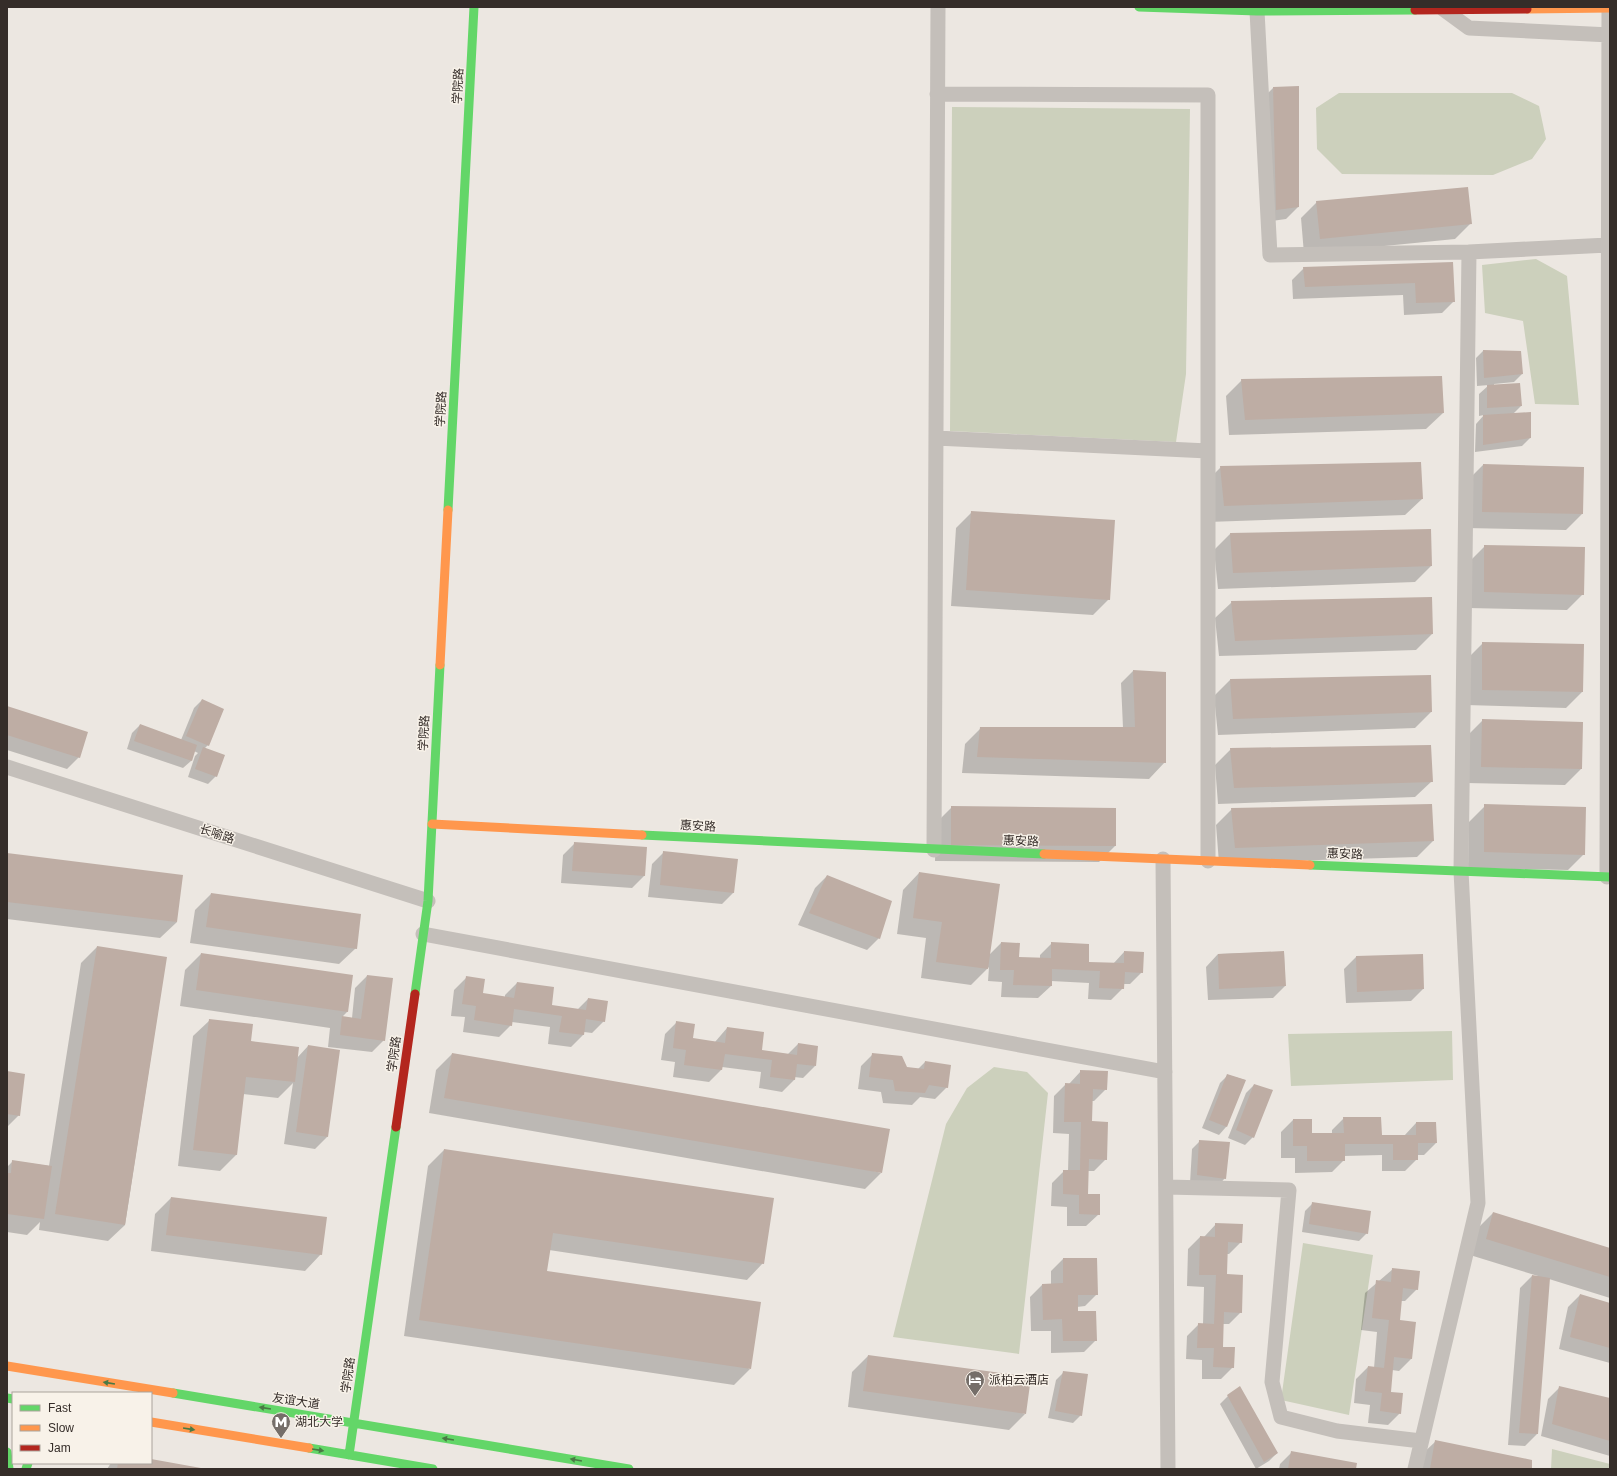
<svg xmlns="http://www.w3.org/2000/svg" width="1617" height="1476" font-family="Arial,'Noto Sans SC',sans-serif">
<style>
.green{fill:#ccd0bc}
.shadow{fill:#0003}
.building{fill:#beada4}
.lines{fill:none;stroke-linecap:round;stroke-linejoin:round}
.street{stroke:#c4bfba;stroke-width:15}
.fast{stroke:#63d668;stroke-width:9}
.slow{stroke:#ff974d;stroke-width:9}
.jam{stroke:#b3261e;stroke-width:9}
.oneway{fill:#4a7945}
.labels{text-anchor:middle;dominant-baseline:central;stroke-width:3;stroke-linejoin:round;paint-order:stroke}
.street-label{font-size:12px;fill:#352d29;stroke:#f8f2e9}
.poi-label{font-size:12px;fill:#352d29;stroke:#f8f2e9;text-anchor:start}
</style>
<rect width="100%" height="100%" fill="#ece7e1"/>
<path class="green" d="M 1339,93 L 1512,93 L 1539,106 L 1546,139 L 1532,159 L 1493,175 L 1342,174 L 1317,149 L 1316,108 Z
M 952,107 L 1190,109 L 1186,374 L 1176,442 L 950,431 Z
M 1536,259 L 1567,276 L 1579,405 L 1535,404 L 1523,321 L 1485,313 L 1482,265 Z
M 1452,1031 L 1453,1080 L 1291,1086 L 1288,1034 Z
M 994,1067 L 1027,1072 L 1048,1093 L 1019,1354 L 893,1337 L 946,1124 L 967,1088 Z
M 1303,1243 L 1373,1255 L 1349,1415 L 1281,1400 Z
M 1552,1449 L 1610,1464 L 1610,1469 L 1551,1469 Z"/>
<path class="shadow" d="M 1273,88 L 1298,207 L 1286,219 L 1264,222 L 1261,100 Z
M 1317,202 L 1471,223 L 1455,239 L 1304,254 L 1301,218 Z
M 1452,263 L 1454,301 L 1442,313 L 1404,315 L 1403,295 L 1293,299 L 1292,280 L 1304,268 Z
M 1483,351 L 1522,374 L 1514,382 L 1494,384 L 1494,386 L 1519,384 L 1521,406 L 1513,414 L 1530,438 L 1522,446 L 1475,452 L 1476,424 L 1484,415 L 1479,416 L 1479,394 L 1489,385 L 1477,386 L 1476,358 Z
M 1242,380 L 1443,413 L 1426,429 L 1229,435 L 1226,396 Z
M 1483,465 L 1582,514 L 1566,530 L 1466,528 L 1467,481 Z
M 1221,467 L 1422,499 L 1405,515 L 1208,522 L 1205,483 Z
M 972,512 L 1109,599 L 1093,615 L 951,606 L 956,528 Z
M 1430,530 L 1431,566 L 1415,582 L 1218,589 L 1214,550 L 1230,534 Z
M 1485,546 L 1583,594 L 1567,610 L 1468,608 L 1469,562 Z
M 1232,602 L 1432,634 L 1416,650 L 1219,656 L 1215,618 Z
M 1483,643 L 1582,692 L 1566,708 L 1466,705 L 1467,659 Z
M 1133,671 L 1165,673 L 1165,762 L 1149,779 L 962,773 L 965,744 L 981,728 L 1123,728 L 1121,683 Z
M 1230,680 L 1431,712 L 1415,728 L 1218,735 L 1214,696 Z
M 202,700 L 223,710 L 208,745 L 204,749 L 216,776 L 208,784 L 188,777 L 195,756 L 198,753 L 194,751 L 191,761 L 183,768 L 127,749 L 132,733 L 140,725 L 181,740 L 194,708 Z
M 7,708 L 79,757 L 67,769 L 7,750 Z
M 1483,720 L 1581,769 L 1565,785 L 1466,783 L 1467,736 Z
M 1231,749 L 1432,781 L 1415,797 L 1218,804 L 1215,765 Z
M 1485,806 L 1584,854 L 1568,870 L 1468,868 L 1469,822 Z
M 952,807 L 1115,846 L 1099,862 L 935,861 L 936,823 Z
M 1232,809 L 1433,841 L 1417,857 L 1219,863 L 1216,825 Z
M 575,843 L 646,848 L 644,876 L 632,888 L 561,883 L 563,855 Z
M 664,852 L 734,892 L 722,904 L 648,897 L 652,864 Z
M 7,854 L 177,922 L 160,938 L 7,919 Z
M 919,873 L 989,955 L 1001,943 L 1018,958 L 1040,959 L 1040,955 L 1052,943 L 1088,963 L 1113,964 L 1124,952 L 1142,972 L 1130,984 L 1123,984 L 1123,988 L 1111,1000 L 1088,999 L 1089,983 L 1051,981 L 1051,986 L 1038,998 L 1001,997 L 1002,982 L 988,981 L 989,967 L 971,985 L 921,978 L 926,938 L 897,934 L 903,890 Z
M 827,876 L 879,938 L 867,950 L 798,925 L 815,888 Z
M 211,894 L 356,948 L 339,964 L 190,943 L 195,910 Z
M 97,947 L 166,958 L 125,1225 L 108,1241 L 39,1230 L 40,1222 L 27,1235 L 7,1232 L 7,1167 L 13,1161 L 49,1166 L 81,963 Z
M 1284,952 L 1285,986 L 1273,998 L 1208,1000 L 1206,967 L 1218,954 Z
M 201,954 L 352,976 L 347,1012 L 342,1017 L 352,1018 L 355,988 L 367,976 L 384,1040 L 372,1052 L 328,1047 L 330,1028 L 180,1006 L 185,970 Z
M 1356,957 L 1423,989 L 1411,1001 L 1346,1003 L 1344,969 Z
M 466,978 L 482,994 L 505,998 L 505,995 L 517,983 L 550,1006 L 577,1010 L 588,999 L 604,1021 L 592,1033 L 584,1032 L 583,1035 L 571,1047 L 548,1044 L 550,1027 L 512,1022 L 511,1025 L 499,1037 L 463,1032 L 465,1017 L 451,1016 L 454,990 Z
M 210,1020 L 250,1042 L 297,1058 L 308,1046 L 327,1137 L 315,1149 L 284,1144 L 293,1083 L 278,1098 L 243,1094 L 236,1155 L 220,1171 L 178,1166 L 193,1036 Z
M 677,1022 L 692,1039 L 715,1042 L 727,1028 L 761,1051 L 787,1055 L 798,1044 L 815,1066 L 803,1078 L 794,1077 L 794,1080 L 782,1092 L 759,1088 L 761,1072 L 722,1067 L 721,1070 L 709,1082 L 673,1077 L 675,1062 L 661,1060 L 665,1034 Z
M 452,1054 L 881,1173 L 865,1189 L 429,1113 L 436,1070 Z
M 873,1054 L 906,1068 L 918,1069 L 925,1062 L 947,1087 L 935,1099 L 920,1097 L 912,1105 L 883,1103 L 881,1092 L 858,1089 L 861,1066 Z
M 1081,1071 L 1106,1089 L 1094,1101 L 1092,1101 L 1091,1122 L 1106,1159 L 1094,1171 L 1088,1171 L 1087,1195 L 1099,1214 L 1086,1226 L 1067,1226 L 1067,1207 L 1051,1206 L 1052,1183 L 1064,1171 L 1068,1171 L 1069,1134 L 1053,1133 L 1054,1096 L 1066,1084 L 1069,1084 Z
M 7,1072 L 19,1115 L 7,1127 Z
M 1228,1075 L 1245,1080 L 1226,1127 L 1219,1135 L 1202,1128 L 1220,1083 Z
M 1254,1085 L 1253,1137 L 1245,1145 L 1228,1138 L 1246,1093 Z
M 1344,1118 L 1381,1136 L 1404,1136 L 1416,1123 L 1436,1143 L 1424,1155 L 1417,1155 L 1417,1159 L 1405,1171 L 1382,1171 L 1382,1155 L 1344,1156 L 1344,1160 L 1332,1172 L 1295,1173 L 1295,1158 L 1281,1158 L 1281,1132 L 1293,1120 L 1311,1120 L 1311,1134 L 1332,1134 L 1332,1130 Z
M 1200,1141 L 1225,1178 L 1218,1186 L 1190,1183 L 1192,1149 Z
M 444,1150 L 763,1263 L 747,1280 L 549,1250 L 546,1271 L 750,1369 L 734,1385 L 404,1336 L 428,1166 Z
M 171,1198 L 321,1254 L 305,1271 L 151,1251 L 155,1214 Z
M 1313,1203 L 1367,1233 L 1359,1241 L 1302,1232 L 1305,1211 Z
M 1493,1213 L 1610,1249 L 1610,1298 L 1549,1279 L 1537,1434 L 1525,1446 L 1508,1445 L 1520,1288 L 1532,1276 L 1538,1276 L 1470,1255 L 1477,1229 Z
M 1216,1224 L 1241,1242 L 1229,1254 L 1226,1254 L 1226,1275 L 1241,1312 L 1229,1324 L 1222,1324 L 1222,1348 L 1233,1367 L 1221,1379 L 1202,1379 L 1202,1360 L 1186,1359 L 1187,1336 L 1199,1324 L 1203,1324 L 1204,1287 L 1187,1286 L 1188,1249 L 1200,1237 L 1204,1237 Z
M 1063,1259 L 1096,1259 L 1097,1294 L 1085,1306 L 1077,1307 L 1077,1312 L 1096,1340 L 1084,1352 L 1051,1353 L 1051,1331 L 1031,1331 L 1030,1297 L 1042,1285 L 1051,1284 L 1051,1271 Z
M 1393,1269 L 1417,1289 L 1405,1301 L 1401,1301 L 1399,1321 L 1411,1359 L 1399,1371 L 1392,1370 L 1389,1393 L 1400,1413 L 1388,1425 L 1368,1423 L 1370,1405 L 1354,1403 L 1356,1379 L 1368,1367 L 1374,1368 L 1377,1332 L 1361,1330 L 1365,1293 Z
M 1580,1295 L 1610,1304 L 1610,1363 L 1559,1349 L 1568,1307 Z
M 868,1356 L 1025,1414 L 1009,1430 L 848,1407 L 852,1372 Z
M 1064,1372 L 1081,1415 L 1073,1423 L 1048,1418 L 1056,1380 Z
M 1560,1387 L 1610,1399 L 1610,1456 L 1541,1436 L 1548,1399 Z
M 1228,1396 L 1277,1453 L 1269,1461 L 1256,1469 L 1220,1404 Z
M 1436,1441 L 1531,1469 L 1417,1469 L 1419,1457 Z
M 1292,1452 L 1355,1469 L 1279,1469 L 1280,1464 Z
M 151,1460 L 200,1469 L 107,1469 L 111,1463 L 151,1463 Z"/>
<path class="building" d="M 1299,86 L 1299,207 L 1276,210 L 1273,87 Z
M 1468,187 L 1472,224 L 1320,239 L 1316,201 Z
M 1453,262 L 1455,302 L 1416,303 L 1415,283 L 1305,287 L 1303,267 Z
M 1483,350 L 1521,351 L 1523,374 L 1484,378 Z
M 1442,376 L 1444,413 L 1245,420 L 1241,379 Z
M 1520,383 L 1522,406 L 1487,408 L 1487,385 Z
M 1531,412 L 1531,438 L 1483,445 L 1483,415 Z
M 1421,462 L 1423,499 L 1224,506 L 1220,466 Z
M 1483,464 L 1584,467 L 1583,514 L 1482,512 Z
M 971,511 L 1115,520 L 1110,600 L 966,590 Z
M 1431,529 L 1432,566 L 1233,573 L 1230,533 Z
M 1484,545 L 1585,547 L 1584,595 L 1484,592 Z
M 1432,597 L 1433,634 L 1235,641 L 1231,601 Z
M 1482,642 L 1584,644 L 1583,692 L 1482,690 Z
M 1133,670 L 1166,672 L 1166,763 L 977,757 L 980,727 L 1135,727 Z
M 1431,675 L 1432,712 L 1233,719 L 1230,679 Z
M 202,699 L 224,709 L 209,746 L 186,736 Z
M 7,706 L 88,732 L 80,758 L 7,735 Z
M 1482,719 L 1583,722 L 1582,769 L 1481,767 Z
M 140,724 L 197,745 L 192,761 L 134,741 Z
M 1431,745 L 1433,782 L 1234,788 L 1230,748 Z
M 203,747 L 225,755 L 217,777 L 195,769 Z
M 1432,804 L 1434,841 L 1235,848 L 1231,808 Z
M 1484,804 L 1586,807 L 1585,855 L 1484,852 Z
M 951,806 L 1116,808 L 1116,846 L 951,845 Z
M 574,842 L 647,847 L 645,876 L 572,871 Z
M 663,851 L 738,859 L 734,893 L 660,885 Z
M 7,853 L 183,875 L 177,922 L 7,902 Z
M 919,872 L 1000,884 L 988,969 L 936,962 L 942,922 L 913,918 Z
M 827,875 L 892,901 L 880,939 L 809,913 Z
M 211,893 L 361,914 L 357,949 L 206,927 Z
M 1001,942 L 1020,943 L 1019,957 L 1051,958 L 1051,942 L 1089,944 L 1089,962 L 1124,963 L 1124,951 L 1144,952 L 1143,973 L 1125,972 L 1124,989 L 1099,988 L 1100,971 L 1052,969 L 1052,986 L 1013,985 L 1014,970 L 1000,970 Z
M 97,946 L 167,957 L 125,1225 L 55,1214 Z
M 1284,951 L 1286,986 L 1219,989 L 1218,954 Z
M 201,953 L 353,975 L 348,1012 L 196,990 Z
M 1423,954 L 1424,989 L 1357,992 L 1356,956 Z
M 367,975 L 393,978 L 385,1041 L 340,1035 L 342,1016 L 361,1019 Z
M 466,976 L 485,979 L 483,993 L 514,998 L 517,982 L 554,987 L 552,1005 L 586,1010 L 588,998 L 608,1001 L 605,1022 L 586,1019 L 584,1035 L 559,1032 L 562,1016 L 514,1009 L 512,1026 L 474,1020 L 476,1006 L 462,1004 Z
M 209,1019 L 253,1024 L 251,1041 L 299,1047 L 295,1082 L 246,1077 L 237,1155 L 193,1150 Z
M 676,1021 L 695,1024 L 693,1038 L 725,1043 L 727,1027 L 764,1032 L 762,1050 L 797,1055 L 798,1043 L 818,1046 L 816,1066 L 797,1064 L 795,1080 L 770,1077 L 772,1060 L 725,1054 L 722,1070 L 684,1065 L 686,1050 L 673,1048 Z
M 308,1045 L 340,1050 L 328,1137 L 296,1132 Z
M 452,1053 L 890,1129 L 882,1173 L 444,1098 Z
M 872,1053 L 902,1056 L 907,1067 L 924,1069 L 925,1061 L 951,1065 L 948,1088 L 929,1085 L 925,1093 L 895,1091 L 893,1080 L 869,1077 Z
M 1080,1070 L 1108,1071 L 1107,1090 L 1093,1089 L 1092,1121 L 1108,1122 L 1107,1160 L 1089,1159 L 1088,1194 L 1100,1194 L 1100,1215 L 1079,1214 L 1079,1195 L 1063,1194 L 1063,1170 L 1080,1170 L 1081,1122 L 1064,1122 L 1065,1083 L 1080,1084 Z
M 7,1071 L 25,1074 L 20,1116 L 7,1114 Z
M 1227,1074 L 1246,1080 L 1227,1127 L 1209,1120 Z
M 1254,1084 L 1273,1090 L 1254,1138 L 1236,1130 Z
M 1343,1117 L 1381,1117 L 1382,1135 L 1416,1135 L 1416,1122 L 1436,1122 L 1437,1143 L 1418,1143 L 1418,1160 L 1393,1160 L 1393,1144 L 1345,1144 L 1345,1161 L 1307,1161 L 1307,1146 L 1293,1146 L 1293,1119 L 1312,1119 L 1312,1133 L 1344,1133 Z
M 1199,1140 L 1230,1142 L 1226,1179 L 1197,1175 Z
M 444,1149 L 774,1198 L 764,1264 L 553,1233 L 547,1271 L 761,1302 L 751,1369 L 419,1320 Z
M 12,1160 L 52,1166 L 44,1219 L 7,1214 L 7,1173 L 11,1173 Z
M 171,1197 L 327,1217 L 322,1255 L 166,1235 Z
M 1312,1202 L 1371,1211 L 1368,1234 L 1309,1224 Z
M 1493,1212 L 1610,1248 L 1610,1277 L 1486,1239 Z
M 1215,1223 L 1243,1224 L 1242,1243 L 1228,1242 L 1227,1274 L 1243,1275 L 1242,1313 L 1224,1312 L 1223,1347 L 1235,1347 L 1234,1368 L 1213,1367 L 1214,1348 L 1197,1348 L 1198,1323 L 1214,1324 L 1216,1275 L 1199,1275 L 1200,1236 L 1215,1237 Z
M 1063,1258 L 1097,1258 L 1098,1295 L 1078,1295 L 1078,1311 L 1096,1311 L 1097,1341 L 1063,1341 L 1062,1319 L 1043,1320 L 1042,1284 L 1063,1283 Z
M 1392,1268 L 1420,1271 L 1418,1290 L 1403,1288 L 1400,1320 L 1416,1322 L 1412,1359 L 1394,1357 L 1391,1392 L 1403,1393 L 1401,1414 L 1380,1411 L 1382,1393 L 1365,1391 L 1368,1366 L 1384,1368 L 1389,1320 L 1372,1318 L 1376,1280 L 1391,1282 Z
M 1532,1275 L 1550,1278 L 1538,1434 L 1519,1433 Z
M 1580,1294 L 1610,1303 L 1610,1348 L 1570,1337 Z
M 868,1355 L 1031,1377 L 1026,1414 L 863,1391 Z
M 1063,1371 L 1088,1374 L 1082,1416 L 1055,1411 Z
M 1240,1386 L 1278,1453 L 1264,1462 L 1227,1395 Z
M 1559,1386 L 1610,1398 L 1610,1441 L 1552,1424 Z
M 1435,1440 L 1532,1460 L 1532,1469 L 1430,1469 Z
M 1291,1451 L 1357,1463 L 1356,1469 L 1288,1469 Z
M 151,1459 L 201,1468 L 201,1469 L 117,1469 L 118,1463 L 151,1463 Z"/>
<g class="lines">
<path class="street" d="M 1443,9 L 1469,28 L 1610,35
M 1257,11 L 1270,255 L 1469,252
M 937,94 L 1208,95 L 1208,861
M 936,438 L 1208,451
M 7,767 L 428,901
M 934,850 L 938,7
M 1163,859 L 1168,1469
M 1607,877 L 1609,8
M 423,934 L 1165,1072
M 1166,1187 L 1289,1190 L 1272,1382 L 1281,1417 L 1337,1431 L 1421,1441
M 1415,1469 L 1478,1203 L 1461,871 L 1469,252 L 1608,245"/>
<path class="fast" d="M 1139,7 L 1257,11 L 1415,10
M 448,510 L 474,7
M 642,835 L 1044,854
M 1310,865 L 1610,877
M 415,994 L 428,901 L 440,665
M 173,1393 L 629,1469
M 7,1398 L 13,1399
M 309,1448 L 433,1469
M 7,1452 L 9,1469
M 349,1455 L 396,1127
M 26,1469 L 28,1463"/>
<path class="slow" d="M 1527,9 L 1610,8
M 440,665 L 448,510
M 432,824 L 642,835
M 1044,854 L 1310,865
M 7,1366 L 173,1393
M 151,1422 L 309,1448"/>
<path class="jam" d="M 1415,10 L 1527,9
M 396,1127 L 415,994"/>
</g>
<defs><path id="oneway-solid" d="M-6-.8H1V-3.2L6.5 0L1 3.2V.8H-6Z"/></defs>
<g class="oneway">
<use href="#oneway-solid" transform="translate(109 1383) rotate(-171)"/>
<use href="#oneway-solid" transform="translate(265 1408) rotate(-171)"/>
<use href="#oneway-solid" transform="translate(189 1429) rotate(9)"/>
<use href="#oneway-solid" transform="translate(448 1439) rotate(-171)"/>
<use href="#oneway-solid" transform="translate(318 1450) rotate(9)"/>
<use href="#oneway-solid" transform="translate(576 1460) rotate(-170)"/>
</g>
<defs>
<g id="hotel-pin" transform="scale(1)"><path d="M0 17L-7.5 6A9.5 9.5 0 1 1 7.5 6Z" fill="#756e69" stroke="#f8f2e9"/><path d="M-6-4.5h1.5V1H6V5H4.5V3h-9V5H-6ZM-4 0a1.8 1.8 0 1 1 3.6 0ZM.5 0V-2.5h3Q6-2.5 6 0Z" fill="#fff"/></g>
<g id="metro-pin" transform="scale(1)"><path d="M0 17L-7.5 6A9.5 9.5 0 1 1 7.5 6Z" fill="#756e69" stroke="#f8f2e9"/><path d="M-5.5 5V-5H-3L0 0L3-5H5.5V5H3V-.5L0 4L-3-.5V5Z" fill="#fff"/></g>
</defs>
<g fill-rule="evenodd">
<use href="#hotel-pin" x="975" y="1380"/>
<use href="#metro-pin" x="281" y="1422"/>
</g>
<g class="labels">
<g class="street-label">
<text transform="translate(458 86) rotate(-87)">学院路</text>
<text transform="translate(441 409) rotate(-87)">学院路</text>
<text transform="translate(424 733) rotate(-87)">学院路</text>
<text transform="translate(698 826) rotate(3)">惠安路</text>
<text transform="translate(217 834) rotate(18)">长喻路</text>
<text transform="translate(1021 841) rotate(2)">惠安路</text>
<text transform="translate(1345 854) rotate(2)">惠安路</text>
<text transform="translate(394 1054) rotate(-82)">学院路</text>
<text transform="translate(348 1375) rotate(-82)">学院路</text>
<text transform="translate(296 1401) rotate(9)">友谊大道</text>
</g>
<g class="poi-label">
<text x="989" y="1380">派柏云酒店</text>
<text x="295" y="1422">湖北大学</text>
</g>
</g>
<rect width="1617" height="1476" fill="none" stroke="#352d29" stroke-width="16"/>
<rect x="12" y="1392" width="140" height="72" fill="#f8f2e9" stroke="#aaa39c"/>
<rect x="20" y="1405" width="20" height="6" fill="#63d668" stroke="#aaa39c"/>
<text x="48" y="1412" font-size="12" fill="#352d29">Fast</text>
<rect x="20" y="1425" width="20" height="6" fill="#ff974d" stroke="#aaa39c"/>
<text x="48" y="1432" font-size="12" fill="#352d29">Slow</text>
<rect x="20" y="1445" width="20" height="6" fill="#b3261e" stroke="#aaa39c"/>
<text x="48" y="1452" font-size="12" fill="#352d29">Jam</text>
</svg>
